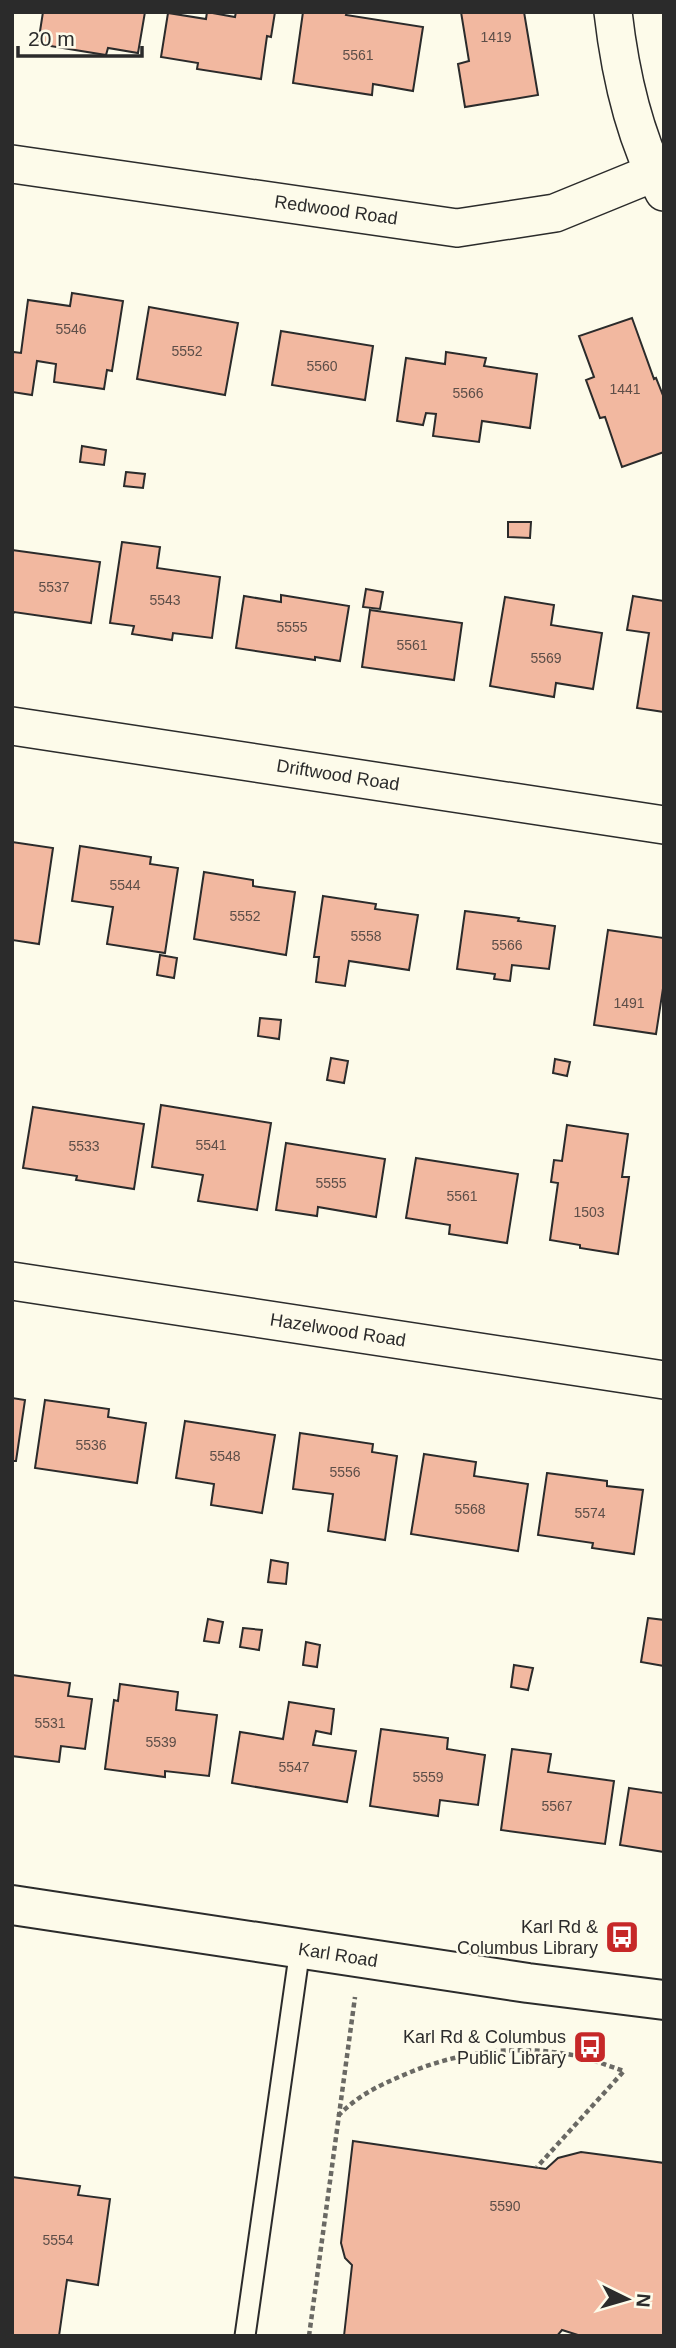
<svg xmlns="http://www.w3.org/2000/svg" width="676" height="2348" font-family="Helvetica,sans-serif">
<style>
.building{fill:#f2b8a0;stroke:#2b2b2b;stroke-width:2}
.lines{fill:none;stroke-linecap:round;stroke-linejoin:round}
.service-casing{stroke:#2b2b2b;stroke-width:23}
.minor-casing{stroke:#2b2b2b;stroke-width:40}
.secondary-casing{stroke:#2b2b2b;stroke-width:42}
.path{stroke:#6a6964;stroke-width:4.5;stroke-dasharray:5 3.5;stroke-linecap:butt}
.service{stroke:#fdfbea;stroke-width:19}
.minor{stroke:#fdfbea;stroke-width:37}
.secondary{stroke:#fdfbea;stroke-width:38}
.labels{text-anchor:middle;dominant-baseline:central;stroke-width:5;stroke-linejoin:round;paint-order:stroke}
.number-label{font-size:14px;fill:#5d4e48}
.street-label{font-size:18px;fill:#2b2b2b;stroke:#fdfbea}
.poi-label{font-size:18px;fill:#2b2b2b;stroke:#fdfbea;text-anchor:end}
</style>
<rect width="100%" height="100%" fill="#fdfbea"/>
<path class="building" d="M 43,12 L 145,12 L 138,53 L 108,48 L 106,55 L 38,44 Z
M 207,12 L 235,17 L 236,12 L 275,12 L 271,37 L 267,36 L 261,79 L 197,69 L 198,63 L 161,57 L 168,13 L 206,19 Z
M 303,12 L 347,12 L 346,15 L 423,27 L 413,91 L 373,84 L 372,95 L 293,83 Z
M 461,12 L 524,12 L 538,95 L 465,107 L 458,64 L 469,61 Z
M 72,293 L 123,301 L 112,371 L 107,370 L 104,389 L 54,382 L 56,364 L 37,361 L 32,395 L 12,392 L 13,352 L 21,353 L 28,300 L 70,306 Z
M 149,307 L 238,323 L 225,395 L 137,379 Z
M 632,318 L 654,379 L 656,378 L 664,398 L 664,452 L 622,467 L 605,417 L 600,418 L 586,380 L 594,377 L 579,336 Z
M 281,331 L 373,346 L 365,400 L 272,385 Z
M 446,352 L 486,358 L 484,366 L 537,374 L 530,428 L 482,421 L 479,442 L 433,436 L 436,414 L 426,413 L 423,425 L 397,421 L 406,358 L 445,364 Z
M 82,446 L 106,450 L 104,465 L 80,462 Z
M 126,472 L 145,474 L 143,488 L 124,486 Z
M 508,522 L 531,522 L 530,538 L 508,537 Z
M 122,542 L 160,547 L 157,568 L 220,577 L 212,638 L 173,633 L 172,640 L 132,634 L 134,626 L 110,623 Z
M 12,550 L 100,562 L 91,623 L 14,612 L 12,616 Z
M 366,589 L 383,592 L 380,609 L 363,607 Z
M 281,595 L 349,606 L 340,661 L 315,657 L 315,660 L 236,648 L 244,596 L 281,602 Z
M 633,596 L 664,601 L 664,712 L 637,708 L 649,633 L 627,630 Z
M 505,597 L 554,605 L 551,625 L 602,633 L 593,689 L 556,683 L 554,697 L 490,686 Z
M 370,610 L 462,623 L 454,680 L 362,667 Z
M 12,842 L 53,848 L 39,944 L 12,940 Z
M 80,846 L 151,857 L 150,864 L 178,868 L 165,953 L 107,944 L 113,907 L 72,901 Z
M 204,872 L 253,880 L 253,886 L 295,892 L 286,955 L 194,939 Z
M 323,896 L 376,904 L 375,909 L 418,915 L 409,970 L 349,961 L 345,986 L 316,982 L 319,957 L 314,957 Z
M 465,911 L 519,918 L 518,921 L 555,926 L 549,969 L 512,965 L 510,981 L 494,979 L 495,974 L 457,969 Z
M 608,930 L 664,938 L 664,982 L 656,1034 L 594,1025 Z
M 160,955 L 177,958 L 174,978 L 157,975 Z
M 260,1018 L 281,1020 L 279,1039 L 258,1036 Z
M 331,1058 L 348,1061 L 344,1083 L 327,1080 Z
M 555,1059 L 570,1062 L 567,1076 L 553,1073 Z
M 161,1105 L 271,1123 L 257,1210 L 198,1201 L 203,1175 L 152,1167 Z
M 33,1107 L 144,1124 L 134,1189 L 76,1180 L 77,1176 L 23,1168 Z
M 567,1125 L 628,1134 L 622,1177 L 629,1177 L 618,1254 L 580,1248 L 580,1245 L 550,1240 L 558,1183 L 551,1182 L 554,1160 L 562,1161 Z
M 286,1143 L 385,1159 L 376,1217 L 318,1207 L 317,1216 L 276,1210 Z
M 416,1158 L 518,1174 L 507,1243 L 449,1234 L 450,1225 L 406,1218 Z
M 12,1398 L 25,1400 L 16,1461 L 12,1461 Z
M 45,1400 L 109,1409 L 108,1417 L 146,1423 L 137,1483 L 35,1468 Z
M 185,1421 L 275,1435 L 262,1513 L 211,1505 L 214,1484 L 176,1478 Z
M 300,1433 L 373,1444 L 372,1452 L 397,1456 L 385,1540 L 328,1531 L 333,1494 L 293,1489 Z
M 424,1454 L 476,1462 L 474,1476 L 528,1484 L 518,1551 L 411,1534 Z
M 547,1473 L 607,1481 L 607,1486 L 643,1490 L 634,1554 L 592,1548 L 593,1543 L 538,1535 Z
M 271,1560 L 288,1563 L 286,1584 L 268,1582 Z
M 648,1618 L 664,1620 L 664,1666 L 641,1662 Z
M 208,1619 L 223,1622 L 219,1643 L 204,1641 Z
M 243,1628 L 262,1630 L 259,1650 L 240,1647 Z
M 306,1642 L 320,1645 L 317,1667 L 303,1665 Z
M 514,1665 L 533,1668 L 528,1690 L 511,1687 Z
M 12,1675 L 70,1683 L 68,1696 L 92,1699 L 85,1749 L 61,1746 L 59,1762 L 12,1756 Z
M 120,1684 L 178,1692 L 176,1710 L 217,1715 L 209,1776 L 165,1771 L 165,1777 L 105,1769 L 114,1700 L 118,1701 Z
M 289,1702 L 334,1709 L 331,1734 L 316,1731 L 313,1745 L 356,1751 L 347,1802 L 232,1783 L 240,1732 L 283,1739 Z
M 381,1729 L 448,1738 L 447,1749 L 485,1755 L 478,1805 L 440,1800 L 438,1816 L 370,1806 Z
M 512,1749 L 551,1754 L 548,1772 L 614,1781 L 605,1844 L 501,1830 Z
M 629,1788 L 664,1793 L 664,1852 L 620,1845 Z
M 353,2141 L 546,2169 L 558,2158 L 581,2152 L 664,2163 L 664,2336 L 581,2336 L 562,2330 L 557,2336 L 344,2336 L 352,2265 L 345,2258 L 341,2243 Z
M 12,2177 L 80,2186 L 78,2195 L 110,2199 L 98,2285 L 67,2280 L 59,2336 L 12,2336 Z"/>
<g class="lines">
<g class="service-casing">
<path id="service" d="M 245,2336 L 300,1949"/>
</g>
<g class="minor-casing">
<path id="minor" d="M 613,12 C 620,73 634,138 664,192
M 12,164 L 457,228 L 555,213 L 653,173
M 12,726 L 664,825
M 12,1281 L 664,1380"/>
</g>
<g class="secondary-casing">
<path id="secondary" d="M 12,1905 L 528,1983 L 664,2000"/>
</g>
<path class="path" d="M 338,2116 C 358,2095 380,2085 406,2074 C 457,2052 512,2045 567,2054 C 586,2057 606,2065 624,2071 L 537,2167
M 309,2336 L 355,1997"/>
<use href="#service" class="service"/>
<use href="#minor" class="minor"/>
<use href="#secondary" class="secondary"/>
</g>
<defs>
<g id="bus-square" transform="scale(1.75)"><rect x="-9" y="-9" width="18" height="18" rx="4" fill="#c62828" stroke="#fdfbea"/><path d="M-5-6H5V4H4V6H2V4H-2V6H-4V4H-5ZM-3.5-4V0h7V-4ZM-3.5 1.2v1.5H-2V1.2ZM2 1.2v1.5H3.5V1.2Z" fill="#fff"/></g>
</defs>
<g fill-rule="evenodd">
<use href="#bus-square" x="622" y="1937"/>
<use href="#bus-square" x="590" y="2047"/>
</g>
<g class="labels">
<g class="number-label">
<text x="496" y="37">1419</text>
<text x="358" y="55">5561</text>
<text x="71" y="329">5546</text>
<text x="187" y="351">5552</text>
<text x="322" y="366">5560</text>
<text x="625" y="389">1441</text>
<text x="468" y="393">5566</text>
<text x="54" y="587">5537</text>
<text x="165" y="600">5543</text>
<text x="292" y="627">5555</text>
<text x="412" y="645">5561</text>
<text x="546" y="658">5569</text>
<text x="125" y="885">5544</text>
<text x="245" y="916">5552</text>
<text x="366" y="936">5558</text>
<text x="507" y="945">5566</text>
<text x="629" y="1003">1491</text>
<text x="211" y="1145">5541</text>
<text x="84" y="1146">5533</text>
<text x="331" y="1183">5555</text>
<text x="462" y="1196">5561</text>
<text x="589" y="1212">1503</text>
<text x="91" y="1445">5536</text>
<text x="225" y="1456">5548</text>
<text x="345" y="1472">5556</text>
<text x="470" y="1509">5568</text>
<text x="590" y="1513">5574</text>
<text x="50" y="1723">5531</text>
<text x="161" y="1742">5539</text>
<text x="294" y="1767">5547</text>
<text x="428" y="1777">5559</text>
<text x="557" y="1806">5567</text>
<text x="505" y="2206">5590</text>
<text x="58" y="2240">5554</text>
</g>
<g class="street-label">
<text transform="translate(336 210) rotate(8)">Redwood Road</text>
<text transform="translate(338 775) rotate(9)">Driftwood Road</text>
<text transform="translate(338 1330) rotate(9)">Hazelwood Road</text>
<text transform="translate(338 1955) rotate(9)">Karl Road</text>
</g>
<g class="poi-label">
<text x="598" y="1927">Karl Rd &amp;<tspan x="598" dy="21">Columbus Library</tspan></text>
<text x="566" y="2037">Karl Rd &amp; Columbus<tspan x="566" dy="21">Public Library</tspan></text>
</g>
</g>
<rect width="676" height="2348" fill="none" stroke="#2b2b2b" stroke-width="28"/>
<g transform="translate(627 2299) rotate(95)" stroke="#fdfbea" stroke-width="5" paint-order="stroke">
<path d="M0-5L12 26L0 18L-12 26Z" fill="#2b2b2b"/>
<text y="-10" font-size="19" font-weight="bold" text-anchor="middle" fill="#2b2b2b">N</text>
</g>
<path d="M18 46v10h124v-10" fill="none" stroke="#2b2b2b" stroke-width="3.5"/>
<text x="28" y="46" font-size="21" fill="#2b2b2b" stroke="#fdfbea" stroke-width="5" paint-order="stroke">20 m</text>
</svg>
